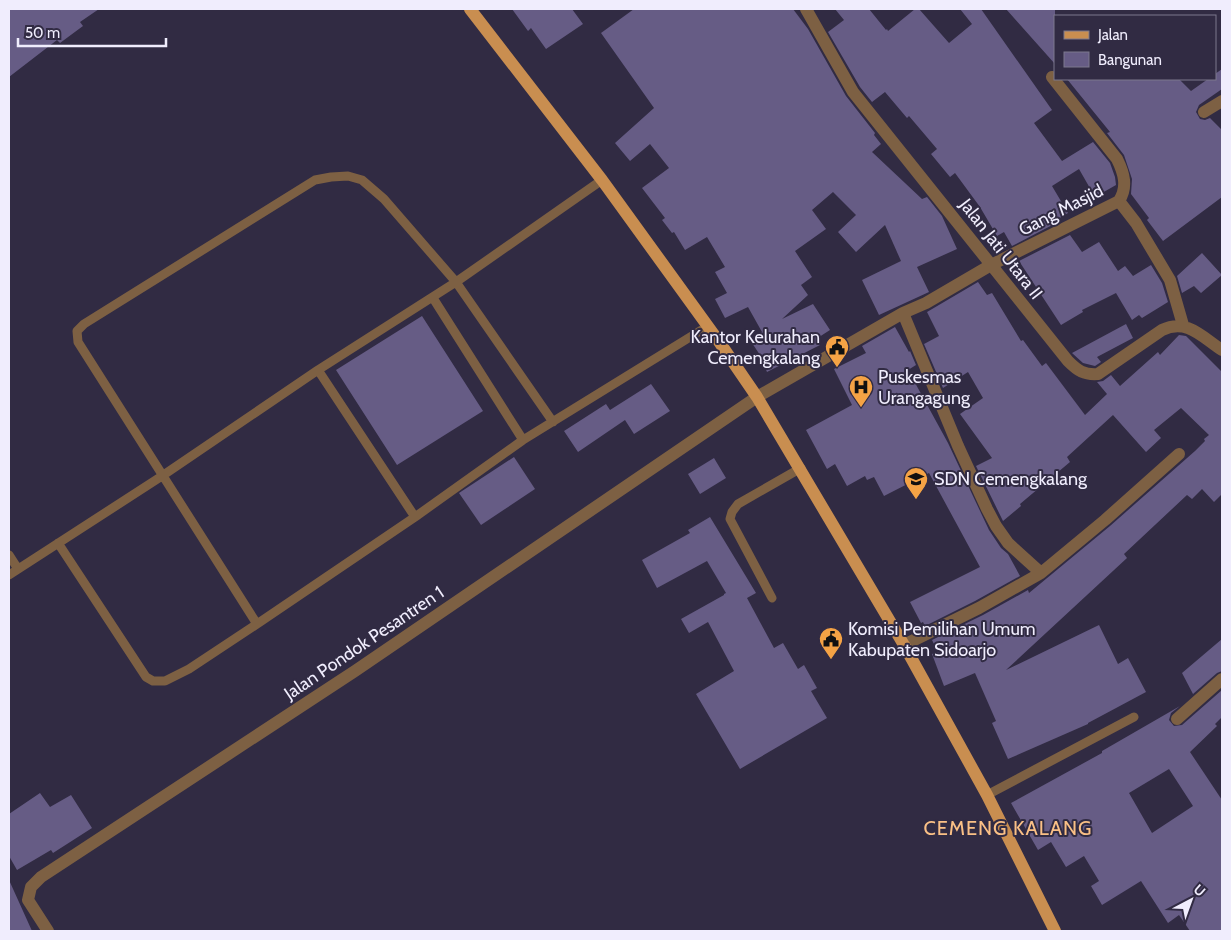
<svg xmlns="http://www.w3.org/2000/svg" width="1231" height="940" font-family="Cabin,sans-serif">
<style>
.building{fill:#665c85;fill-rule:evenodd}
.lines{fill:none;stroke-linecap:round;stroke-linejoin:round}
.lane{stroke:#7d6043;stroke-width:9}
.street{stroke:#7d6043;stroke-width:12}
.primary{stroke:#c98e50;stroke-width:12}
.labels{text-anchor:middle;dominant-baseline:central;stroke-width:4;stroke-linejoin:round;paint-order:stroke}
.street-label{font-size:18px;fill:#f0edfd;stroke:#312b43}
.poi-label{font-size:18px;fill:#f0edfd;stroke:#312b43;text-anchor:start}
.quarter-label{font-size:20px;letter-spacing:1px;fill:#fac086;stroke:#312b43}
</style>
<rect width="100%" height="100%" fill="#312b43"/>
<path class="building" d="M 9,9 L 99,9 L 80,22 L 83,26 L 60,43 L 57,40 L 9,77 Z
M 512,9 L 572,9 L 583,24 L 546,49 L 531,28 L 528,31 Z
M 634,9 L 793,9 L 808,29 L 846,96 L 875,133 L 874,135 L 881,144 L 872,152 L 922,199 L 927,197 L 942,216 L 957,249 L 917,267 L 929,292 L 879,315 L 862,280 L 901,261 L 885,225 L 856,252 L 838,232 L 856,215 L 833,192 L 812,210 L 826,229 L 795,251 L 812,277 L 801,285 L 808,295 L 782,319 L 813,304 L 830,330 L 816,339 L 820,345 L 767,372 L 760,355 L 750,340 L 762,332 L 748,307 L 725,318 L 715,299 L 727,293 L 715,272 L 725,267 L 707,237 L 685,250 L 674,232 L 672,233 L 662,220 L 665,218 L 642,188 L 669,168 L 650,144 L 630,161 L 615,143 L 654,108 L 601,33 Z
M 835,9 L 869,9 L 886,30 L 887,29 L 888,31 L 915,9 L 919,9 L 949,43 L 972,24 L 960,9 L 981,9 L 1052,110 L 1034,123 L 1062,161 L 1093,142 L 1110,163 L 1115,177 L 1116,185 L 1095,197 L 1079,169 L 1052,186 L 1068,213 L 1058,219 L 1060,221 L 1012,246 L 1004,232 L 997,236 L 980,207 L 955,173 L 950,177 L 931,154 L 937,149 L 909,116 L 907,118 L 885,92 L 872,102 L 860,87 L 828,32 L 844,20 Z
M 1006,9 L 1055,9 L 1055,64 Z
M 1222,69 L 1222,89 L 1199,105 L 1196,112 L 1200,119 L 1205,120 L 1210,118 L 1222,130 L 1222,197 L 1163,241 L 1147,220 L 1149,218 L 1131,194 L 1132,179 L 1124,155 L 1107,133 L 1110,132 L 1067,79 L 1179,79 L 1191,91 L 1208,79 L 1215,79 L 1215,74 Z
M 1070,235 L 1082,252 L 1099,242 L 1118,271 L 1125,266 L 1133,276 L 1151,265 L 1162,283 L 1168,302 L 1142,318 L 1139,315 L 1132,320 L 1116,293 L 1082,310 L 1083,312 L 1061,325 L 1019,261 Z
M 1202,253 L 1222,275 L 1201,293 L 1194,286 L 1182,293 L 1177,276 Z
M 978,282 L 987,295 L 992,293 L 1021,341 L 1023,340 L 1042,366 L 1046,363 L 1085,415 L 1107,394 L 1097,382 L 1103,381 L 1111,375 L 1120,386 L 1158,352 L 1160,355 L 1179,335 L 1186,336 L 1222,372 L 1222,494 L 1214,502 L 1202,489 L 1192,499 L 1187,495 L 1124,554 L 1127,558 L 1006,670 L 1099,625 L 1118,664 L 1128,658 L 1146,692 L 1088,723 L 1088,724 L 1008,759 L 992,723 L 996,721 L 975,673 L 944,686 L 932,654 L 938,652 L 932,640 L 983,615 L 1028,590 L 1029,593 L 1110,526 L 1195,451 L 1205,441 L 1204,439 L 1209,435 L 1181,408 L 1154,430 L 1161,438 L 1146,452 L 1113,415 L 1067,457 L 1070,462 L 1020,504 L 1021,506 L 1003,521 L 976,466 L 992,458 L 960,414 L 983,398 L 968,372 L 943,388 L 924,344 L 939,336 L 927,312 Z
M 422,316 L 483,411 L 397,465 L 336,370 Z
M 1126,324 L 1133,338 L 1097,357 L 1101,362 L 1095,366 L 1083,363 L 1072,353 Z
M 895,327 L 909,352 L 910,351 L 916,365 L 908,370 L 948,443 L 989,530 L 1001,548 L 1008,554 L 1020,576 L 975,601 L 925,626 L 923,622 L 921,623 L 910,602 L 980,567 L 929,473 L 884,496 L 874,477 L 867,480 L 865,476 L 847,486 L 835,464 L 827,469 L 806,430 L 852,405 L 834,369 L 866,353 L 862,346 Z
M 651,384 L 670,411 L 634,434 L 625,420 L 578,452 L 564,431 L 606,404 L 610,410 Z
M 514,457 L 535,489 L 481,525 L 459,493 Z
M 714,458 L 726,478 L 700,494 L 688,474 Z
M 710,517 L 756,593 L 747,598 L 774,648 L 783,643 L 798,669 L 804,665 L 817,688 L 811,691 L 827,718 L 740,769 L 696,694 L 734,671 L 708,622 L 689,633 L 681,619 L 724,595 L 724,594 L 726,593 L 707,561 L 657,588 L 642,560 L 690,533 L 688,530 Z
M 1222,639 L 1222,671 L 1217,673 L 1193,694 L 1182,673 Z
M 1222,690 L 1222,717 L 1215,724 L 1217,726 L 1190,752 L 1222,800 L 1222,931 L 1190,931 L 1179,915 L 1168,923 L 1141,881 L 1102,905 L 1091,886 L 1099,881 L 1084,856 L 1066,867 L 1051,842 L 1038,850 L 1011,803 L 1102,753 L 1102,751 L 1180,706 L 1171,713 L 1169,720 L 1174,726 L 1182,725 ZM 1169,769 L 1193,806 L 1152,833 L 1129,793 Z
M 40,793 L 50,807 L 71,795 L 92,828 L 53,853 L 51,850 L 17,870 L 9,856 L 9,814 Z
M 9,880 L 32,931 L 9,931 Z"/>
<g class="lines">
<path class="lane" d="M 433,298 L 523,440
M 318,370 L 415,517 L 523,440 L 708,326
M 415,517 L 257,624 L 78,342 L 77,331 L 84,324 L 315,180 L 331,177 L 348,176 L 362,180 L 384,199 L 456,282 L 553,422
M 58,543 L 146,677 L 153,681 L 165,681 L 189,669 L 257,624
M 9,555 L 18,569
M 9,575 L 162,476 L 318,370 L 456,282 L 602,180
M 772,598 L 730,519 L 732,512 L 738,504 L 801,468
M 987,795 L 1134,717"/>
<path class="street" d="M 806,9 L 853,92 L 1068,361 C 1078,371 1084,375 1098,374 L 1162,330 C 1187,318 1202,337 1222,350
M 1204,112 L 1222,101
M 1119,201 L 1136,223 L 1170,280 L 1183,325
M 903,313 L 958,446 L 987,509 L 996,526 L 1008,543 L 1041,573
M 904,645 L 979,608 L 1041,573 L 1105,520 L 1179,454
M 1177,719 L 1222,679
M 48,931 L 28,900 L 31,887 L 41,877 L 355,671 L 757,397 L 903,313 L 926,303 L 991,265 L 1119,201 C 1128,187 1124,173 1117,159 L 1052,77"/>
<path class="primary" d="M 470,9 L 602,180 L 720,343 L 757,397 L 904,645 L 987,795 L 1055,931"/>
</g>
<defs>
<g id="civic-pin" transform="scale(1.25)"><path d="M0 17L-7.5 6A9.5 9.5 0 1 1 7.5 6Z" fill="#f5a345" stroke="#312b43"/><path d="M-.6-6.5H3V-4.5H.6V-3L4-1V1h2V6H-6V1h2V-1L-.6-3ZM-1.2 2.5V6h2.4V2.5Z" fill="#111"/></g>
<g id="hospital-pin" transform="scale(1.25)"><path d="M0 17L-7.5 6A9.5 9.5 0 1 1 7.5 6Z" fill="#f5a345" stroke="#312b43"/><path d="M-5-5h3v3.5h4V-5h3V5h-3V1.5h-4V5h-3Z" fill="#111"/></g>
<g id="school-pin" transform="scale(1.25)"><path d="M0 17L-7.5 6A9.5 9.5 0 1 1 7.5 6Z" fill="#f5a345" stroke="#312b43"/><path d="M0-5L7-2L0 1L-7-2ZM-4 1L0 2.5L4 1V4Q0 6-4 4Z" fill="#111"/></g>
</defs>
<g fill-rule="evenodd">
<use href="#civic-pin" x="837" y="347"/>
<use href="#hospital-pin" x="861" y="387"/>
<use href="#school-pin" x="916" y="479"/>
<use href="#civic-pin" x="831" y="639"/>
</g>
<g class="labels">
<g class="street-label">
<text transform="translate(1061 210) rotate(-27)">Gang Masjid</text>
<text transform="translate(1001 249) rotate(52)">Jalan Jati Utara II</text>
<text transform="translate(364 643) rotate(-34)">Jalan Pondok Pesantren 1</text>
</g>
<g class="poi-label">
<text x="820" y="337" text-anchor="end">Kantor Kelurahan<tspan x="820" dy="21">Cemengkalang</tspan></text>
<text x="878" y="377">Puskesmas<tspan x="878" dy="21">Urangagung</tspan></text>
<text x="934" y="479">SDN Cemengkalang</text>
<text x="848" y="629">Komisi Pemilihan Umum<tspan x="848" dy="21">Kabupaten Sidoarjo</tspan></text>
</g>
<g class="quarter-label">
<text x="1008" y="828">CEMENG KALANG</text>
</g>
</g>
<rect width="1231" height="940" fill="none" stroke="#f0edfd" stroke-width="20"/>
<rect x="1054" y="15" width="162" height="65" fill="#312b43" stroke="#7d798d"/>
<rect x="1064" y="31" width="25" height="8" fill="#c98e50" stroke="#7d798d"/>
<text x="1098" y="40" font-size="15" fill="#f0edfd">Jalan</text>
<rect x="1064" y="52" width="25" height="15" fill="#665c85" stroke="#7d798d"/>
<text x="1098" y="65" font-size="15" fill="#f0edfd">Bangunan</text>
<g transform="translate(1191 900) rotate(41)" stroke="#312b43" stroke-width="4" paint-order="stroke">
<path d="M0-4L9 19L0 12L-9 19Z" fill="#f0edfd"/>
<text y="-8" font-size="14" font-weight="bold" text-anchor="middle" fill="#f0edfd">U</text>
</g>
<path d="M18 38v8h148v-8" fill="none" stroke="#f0edfd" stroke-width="2.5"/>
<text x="25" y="38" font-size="15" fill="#f0edfd" stroke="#312b43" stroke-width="4" paint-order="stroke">50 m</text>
</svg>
